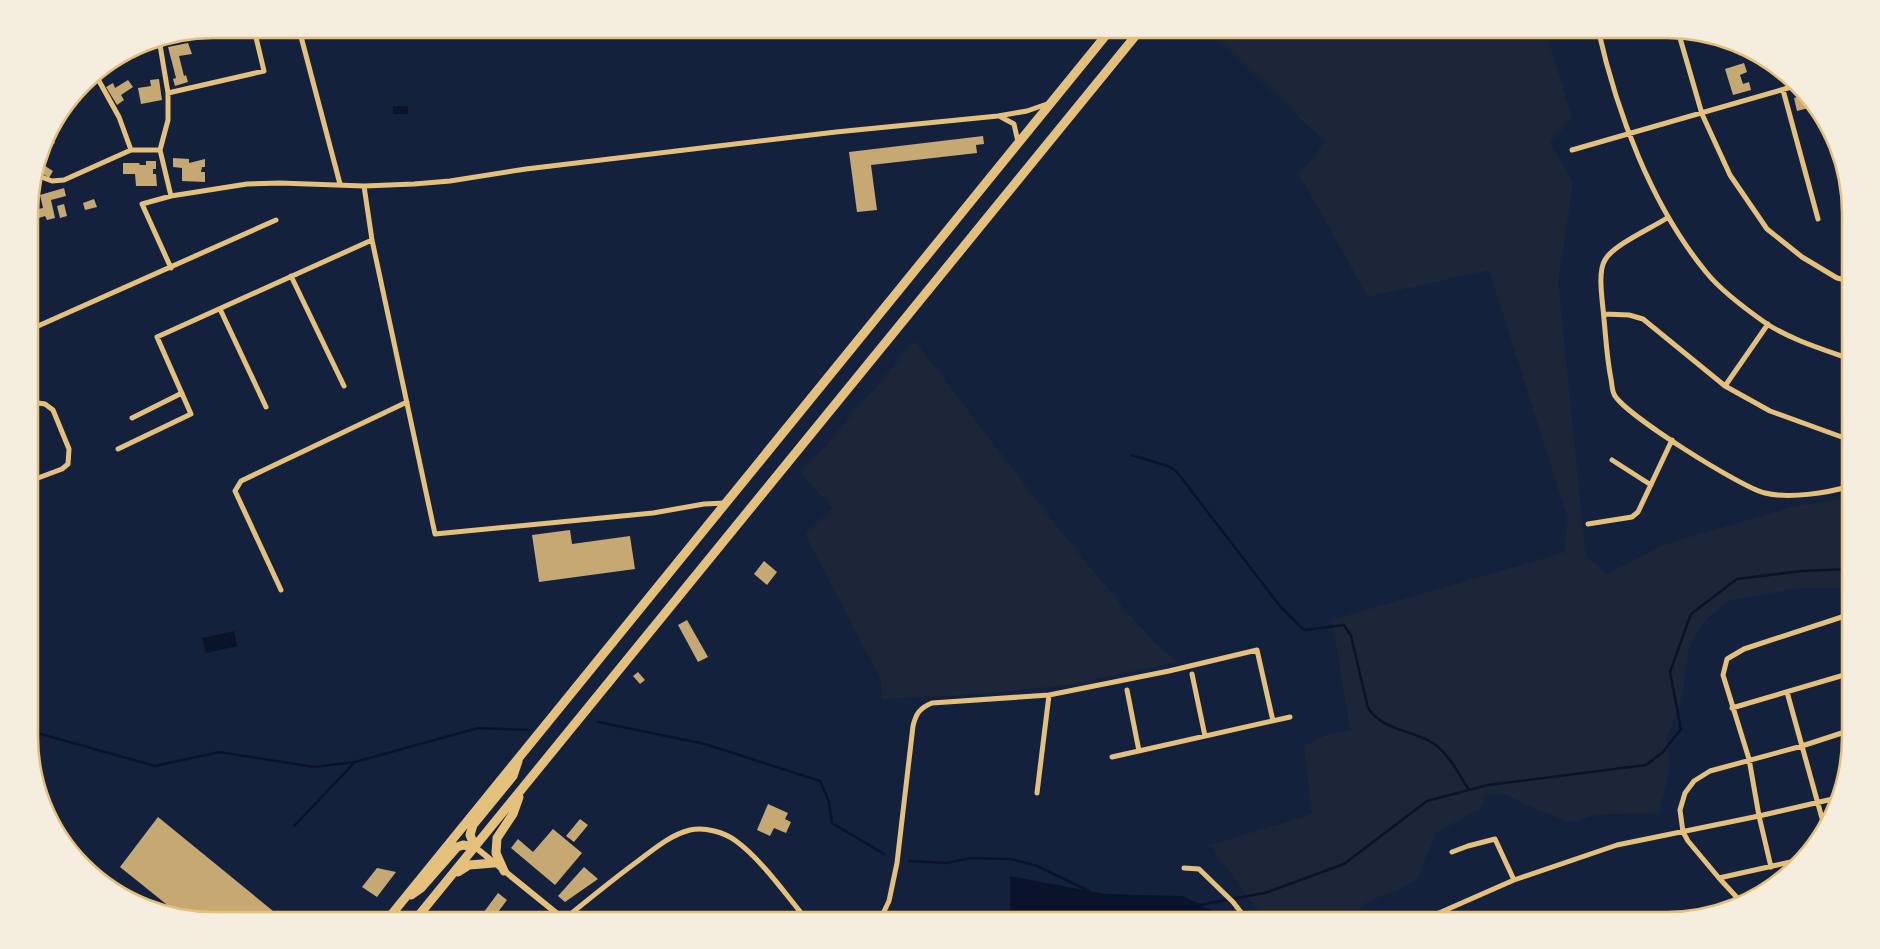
<svg xmlns="http://www.w3.org/2000/svg" width="1880" height="949" font-family="'Libre Baskerville',serif">
<style>
.green{fill:#1d2539}
.water{fill:#0b132b}
.lines{fill:none;stroke-linecap:round;stroke-linejoin:round}
.stream{stroke:#0b132b;stroke-width:2.5}
.building{fill:#c6a872}
.minor{stroke:#e5c07b;stroke-width:5}
.tertiary{stroke:#e5c07b;stroke-width:6}
.trunk{stroke:#e5c07b;stroke-width:9}
.rim{fill:none;stroke:#e5c07b;stroke-width:2.5}
</style>
<rect width="100%" height="100%" fill="#14213d"/>
<path class="green" d="M 1207,29 L 1545,29 L 1572,118 L 1550,142 L 1573,183 L 1558,282 L 1586,556 L 1607,574 L 1663,545 L 1792,507 L 1851,497 L 1851,589 L 1809,588 L 1786,590 L 1729,601 L 1716,611 L 1702,624 L 1689,648 L 1681,702 L 1667,737 L 1670,767 L 1659,813 L 1597,815 L 1570,823 L 1522,803 L 1507,794 L 1485,795 L 1481,808 L 1436,833 L 1417,879 L 1400,889 L 1368,901 L 1348,920 L 1263,920 L 1262,916 L 1210,845 L 1312,814 L 1304,746 L 1326,735 L 1350,730 L 1332,620 L 1565,552 L 1567,516 L 1489,270 L 1368,297 L 1299,174 L 1325,142 Z
M 915,341 C 974,417 1031,496 1092,570 C 1119,601 1145,637 1178,662 L 1069,685 L 983,694 L 882,699 L 881,680 L 805,534 L 833,508 L 801,474 Z"/>
<path class="water" d="M 393,106 L 408,106 L 408,114 L 393,114 Z
M 234,631 L 237,646 L 206,653 L 202,638 Z
M 1010,876 L 1106,894 L 1183,896 L 1217,913 L 1218,920 L 1010,920 Z"/>
<g class="lines">
<path class="stream" d="M 1131,455 L 1168,466 L 1176,471 L 1263,584 L 1279,605 L 1304,630 L 1344,625 L 1351,636 L 1368,708 C 1384,733 1420,730 1439,748 C 1452,759 1460,776 1469,790
M 598,722 L 705,744 L 820,781 L 829,802 L 832,823 L 884,854
M 30,731 L 155,766 L 219,752 L 314,767 L 355,762
M 294,826 L 355,762 L 478,728 L 529,730
M 909,861 L 947,863 L 970,858 L 1010,859 L 1037,866 L 1089,891
M 1198,905 L 1265,893 L 1344,864 L 1427,801 L 1488,785 L 1646,765 L 1663,752 L 1681,729 L 1670,672 L 1691,614 L 1737,579 L 1801,571 L 1851,569"/>
</g>
<path class="building" d="M 176,36 L 177,42 L 170,44 L 168,37 Z
M 188,43 L 192,54 L 179,56 L 184,76 L 186,75 L 188,82 L 175,86 L 173,79 L 176,78 L 168,47 Z
M 1744,63 L 1747,72 L 1740,75 L 1743,84 L 1749,82 L 1751,90 L 1733,95 L 1725,69 Z
M 159,79 L 162,100 L 141,104 L 138,88 L 151,86 L 150,80 Z
M 128,80 L 133,87 L 121,95 L 124,100 L 117,105 L 106,87 L 113,83 L 115,88 Z
M 1806,94 L 1813,101 L 1816,106 L 1797,111 L 1794,98 Z
M 49,131 L 55,143 L 43,148 L 48,132 Z
M 983,136 L 984,144 L 976,145 L 977,153 L 871,165 L 877,210 L 857,212 L 849,152 Z
M 173,158 L 189,159 L 189,163 L 205,159 L 205,167 L 202,167 L 201,172 L 205,172 L 205,182 L 182,181 L 182,168 L 173,167 Z
M 40,160 L 42,164 L 53,171 L 49,178 L 37,170 Z
M 146,161 L 156,161 L 156,169 L 153,169 L 153,174 L 156,174 L 157,186 L 136,186 L 135,174 L 123,174 L 123,163 L 139,163 L 140,165 L 146,165 Z
M 64,188 L 66,196 L 51,200 L 55,218 L 47,220 L 45,216 L 30,221 L 29,211 L 43,208 L 40,195 Z
M 94,199 L 97,207 L 85,210 L 83,203 Z
M 64,204 L 67,216 L 60,218 L 57,206 Z
M 570,530 L 572,544 L 630,536 L 635,569 L 539,582 L 532,535 Z
M 764,561 L 777,572 L 767,585 L 754,574 Z
M 687,620 L 708,657 L 698,662 L 678,625 Z
M 638,672 L 645,680 L 640,684 L 633,676 Z
M 768,804 L 788,813 L 785,819 L 791,822 L 786,833 L 774,828 L 770,836 L 757,830 Z
M 158,817 L 284,920 L 212,920 L 176,912 L 120,867 Z
M 580,819 L 588,825 L 574,842 L 566,836 Z
M 553,829 L 582,853 L 555,885 L 511,848 L 518,839 L 533,852 Z
M 584,867 L 598,879 L 565,902 L 558,896 Z
M 377,868 L 396,872 L 377,897 L 362,887 Z
M 498,893 L 507,900 L 492,920 L 478,920 Z"/>
<g class="lines">
<path class="minor" d="M 299,29 L 340,184
M 1598,29 C 1617,113 1651,205 1706,272 C 1721,291 1747,310 1767,324 C 1792,340 1822,349 1850,359
M 1678,31 L 1702,114 L 1730,175 L 1767,229 L 1802,257 L 1837,278 L 1850,281
M 159,39 L 168,93 L 168,120 L 160,150 L 171,196
M 94,72 L 119,117 L 131,150
M 1783,90 L 1818,219
M 168,93 L 264,71 L 254,29
M 1001,117 L 1014,124 L 1018,142
M 1572,150 L 1795,86
M 36,175 L 52,181 L 64,180 L 131,150 L 160,150
M 1667,218 C 1652,228 1613,245 1605,260 C 1597,272 1603,304 1604,319 C 1606,340 1607,359 1611,379 C 1612,384 1612,390 1614,394 C 1622,413 1742,488 1765,493 C 1789,499 1827,493 1851,486
M 372,240 L 435,534 L 653,513 L 704,504 L 725,503
M 171,268 L 142,204 L 171,196 L 247,184 L 280,183 L 364,186 L 414,184 L 450,181 L 526,169 L 836,132 L 998,116 L 1027,111 L 1047,104
M 291,276 L 344,386
M 220,309 L 266,407
M 1604,314 L 1629,315 L 1643,319 L 1725,386 L 1770,411 L 1850,440
M 29,330 L 276,220
M 1725,386 L 1768,324
M 30,402 L 45,404 L 53,410 L 69,449 L 68,464 L 62,469 L 30,481
M 132,418 L 182,393
M 118,449 L 191,414 L 157,337 L 372,240 L 364,186
M 1612,460 L 1651,485
M 1588,524 L 1632,517 L 1638,512 L 1672,440
M 30,587 L 34,600 L 30,602
M 281,590 L 235,491 L 241,481 L 407,402
M 1192,674 L 1205,736
M 1127,690 L 1139,751
M 1787,692 L 1825,829
M 1732,708 L 1851,673
M 1112,757 L 1290,717
M 1037,793 L 1049,695
M 1452,852 L 1468,846 L 1495,839 L 1514,880
M 1771,867 L 1759,816 L 1749,759 L 1723,675 L 1727,659 L 1744,649 L 1851,614
M 1184,868 L 1199,869 L 1233,902 L 1247,920
M 1719,878 L 1804,859
M 1742,903 L 1719,878 L 1688,841 L 1683,832 L 1680,810 L 1685,793 L 1694,781 L 1710,771 L 1802,746 L 1851,730
M 563,920 C 588,900 612,880 638,861 C 654,849 670,835 690,830 C 705,827 724,832 736,841 C 762,860 786,895 807,920
M 880,920 L 889,901 L 897,863 L 913,726 C 916,713 920,708 932,703 L 1049,695 L 1169,671 L 1257,650 L 1273,721
M 1423,920 L 1514,880 L 1617,845 L 1759,816 L 1837,798"/>
<path class="tertiary" d="M 475,847 L 565,920"/>
<path class="trunk" d="M 475,847 L 470,835 L 473,825 L 513,776 L 518,761
M 504,871 L 496,853 L 497,838 L 513,814 L 519,797
M 458,872 L 469,865 L 494,863
M 411,895 L 421,888 L 457,847 L 463,845 L 475,847
M 387,920 L 1111,29
M 415,920 L 1141,29"/>
</g>
<path d="M0 0H1880V949H0ZM213 38H1667A175 175 0 0 1 1842 213V737A175 175 0 0 1 1667 912H213A175 175 0 0 1 38 737V213A175 175 0 0 1 213 38Z" fill="#f5edde" fill-rule="evenodd"/>
<path class="rim" d="M213 38H1667A175 175 0 0 1 1842 213V737A175 175 0 0 1 1667 912H213A175 175 0 0 1 38 737V213A175 175 0 0 1 213 38Z"/>
</svg>
